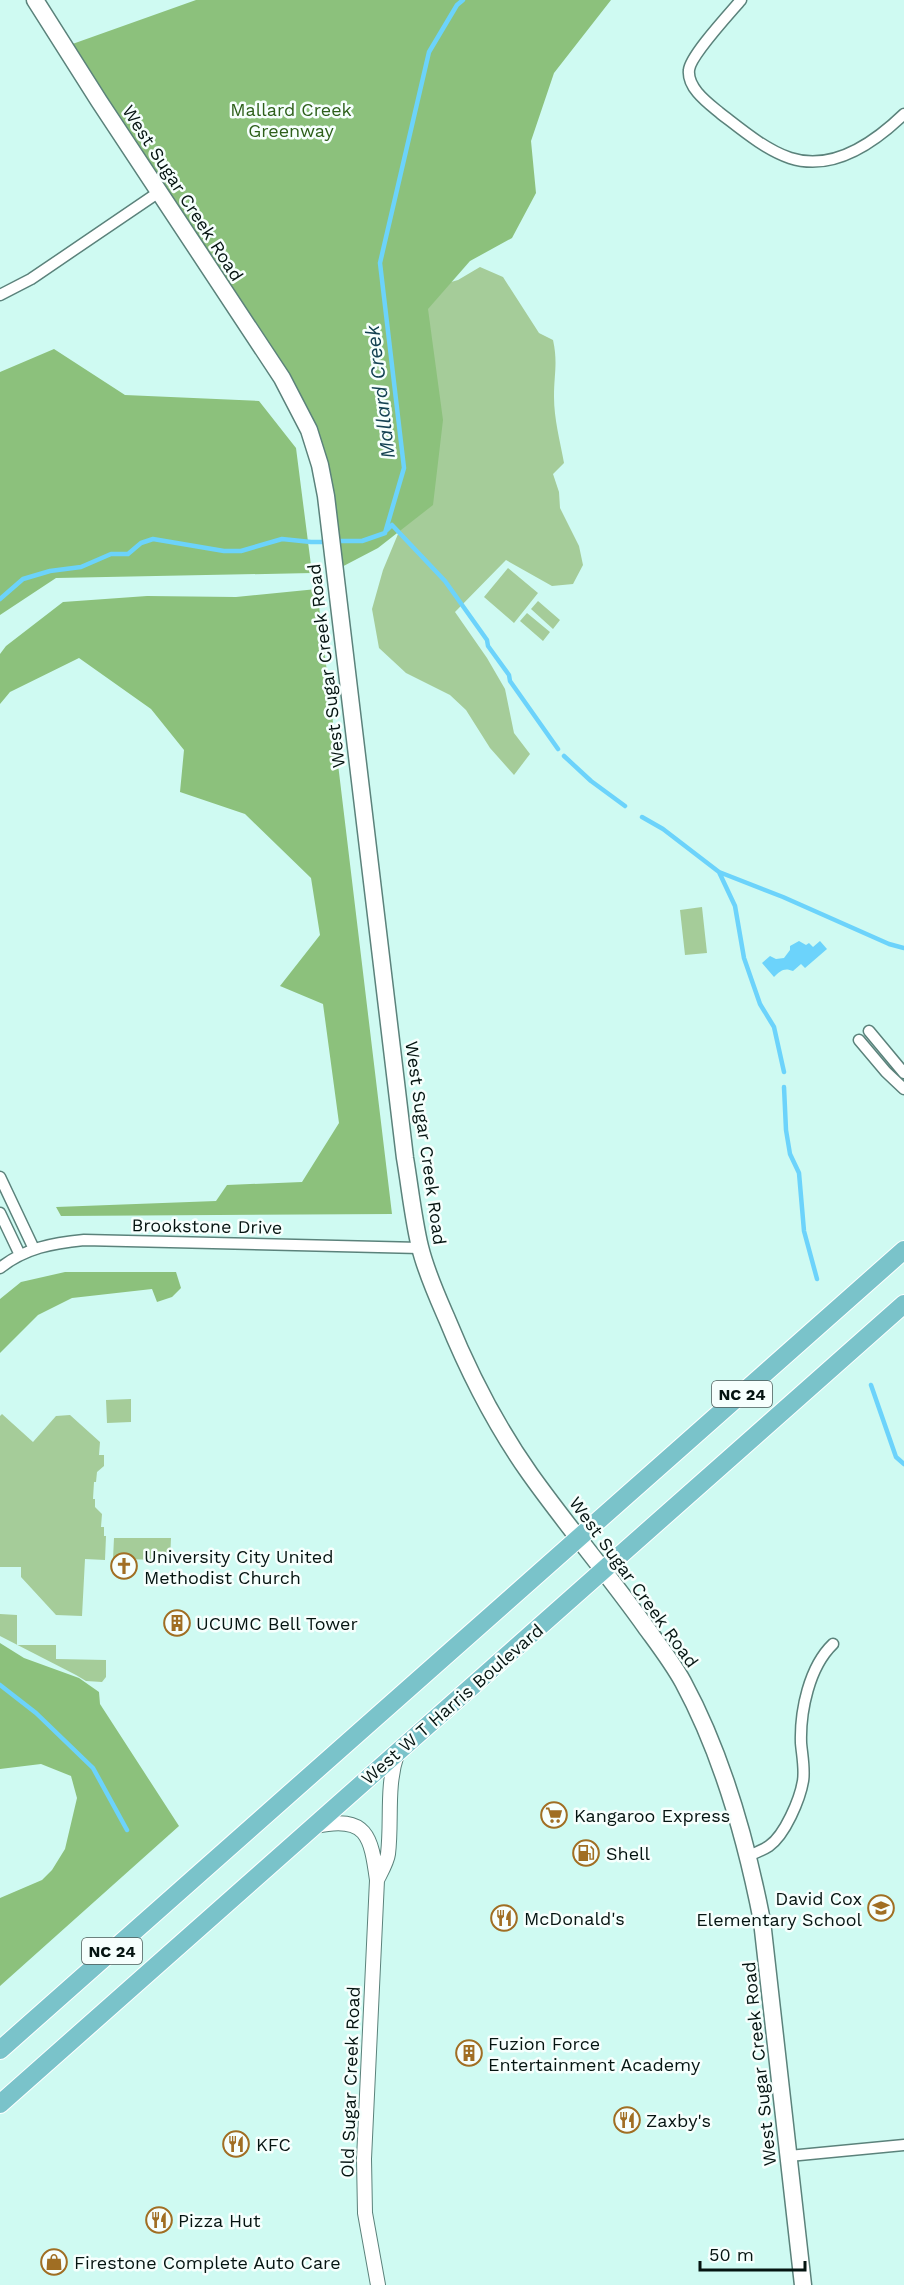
<svg xmlns="http://www.w3.org/2000/svg" width="904" height="2285" font-family="'Work Sans',sans-serif">
<style>
.green{fill:#a5cc99}
.forest{fill:#8cc17c}
.water{fill:#6cd3fb}
.lines{fill:none;stroke-linecap:round;stroke-linejoin:round}
.stream{stroke:#6cd3fb;stroke-width:4.5}
.minor-casing{stroke:#5b827b;stroke-width:13}
.tertiary-casing{stroke:#5b827b;stroke-width:16}
.secondary-casing{stroke:#5b827b;stroke-width:19}
.primary-casing{stroke:#fff;stroke-width:20}
.minor{stroke:#fff;stroke-width:10}
.tertiary{stroke:#fff;stroke-width:14}
.secondary{stroke:#fff;stroke-width:16}
.primary{stroke:#7ac3ca;stroke-width:18}
.labels{text-anchor:middle;dominant-baseline:central;stroke-width:5;stroke-linejoin:round;paint-order:stroke}
.shield{fill:#f6fffd;stroke:#4d5a58;stroke-width:1.5}
.shield-label{font-size:16px;font-weight:bold;fill:#051411}
.park-label{font-size:18px;fill:#2d5f1a;stroke:#f6fffd}
.street-label{font-size:18px;fill:#051411;stroke:#f6fffd}
.poi-label{font-size:18px;fill:#051411;stroke:#f6fffd;text-anchor:start}
.water-label{font-size:20px;font-style:italic;fill:#144252;stroke:#f6fffd}
</style>
<rect width="100%" height="100%" fill="#cffaf2"/>
<path class="green" d="M 480,267 L 503,277 L 539,333 L 553,340 C 558,363 554,374 554,397 C 554,419 560,441 564,463 L 553,474 L 559,492 L 560,508 L 579,546 L 583,565 L 573,584 L 552,586 L 506,560 L 455,612 L 487,658 L 505,689 L 514,733 L 530,754 L 514,775 L 490,748 L 466,710 L 450,695 L 406,673 L 379,648 L 372,609 L 383,570 L 403,522 L 417,292 L 458,280 Z
M 508,568 L 538,593 L 514,623 L 484,597 Z
M 538,601 L 560,620 L 553,629 L 531,609 Z
M 527,613 L 550,632 L 543,641 L 520,621 Z
M 702,907 L 707,953 L 685,955 L 680,910 Z
M 131,1399 L 131,1422 L 107,1423 L 106,1400 Z
M 2,1414 L 33,1442 L 56,1416 L 70,1415 L 100,1442 L 99,1455 L 104,1455 L 104,1466 L 97,1472 L 96,1482 L 94,1482 L 93,1499 L 95,1499 L 95,1507 L 102,1514 L 101,1527 L 104,1527 L 104,1536 L 106,1536 L 105,1560 L 85,1559 L 82,1616 L 56,1615 L 21,1577 L 21,1567 L 0,1567 L 0,1416 Z
M 114,1538 L 171,1538 L 170,1560 L 113,1559 Z
M 0,1614 L 17,1615 L 17,1645 L 56,1645 L 56,1659 L 106,1660 L 106,1677 L 102,1682 L 86,1681 L 76,1675 L 0,1636 Z"/>
<path class="forest" d="M 196,0 L 611,0 L 554,73 L 531,141 L 536,193 L 512,238 L 470,261 L 428,309 L 443,420 L 433,505 L 378,548 L 334,571 L 309,430 L 64,47 Z
M 54,349 L 125,395 L 259,401 L 296,448 L 312,573 L 56,578 L 0,615 L 0,372 Z
M 317,589 L 392,1214 L 61,1216 L 56,1207 L 216,1201 L 227,1185 L 302,1182 L 339,1123 L 323,1004 L 280,986 L 320,935 L 311,878 L 245,814 L 180,792 L 184,750 L 151,709 L 79,658 L 10,692 L 0,704 L 0,654 L 6,646 L 63,602 L 147,596 L 236,597 Z
M 65,1272 L 176,1272 L 181,1288 L 172,1297 L 157,1302 L 152,1289 L 72,1298 L 38,1315 L 0,1353 L 0,1299 L 21,1282 Z
M 0,1643 L 24,1658 L 79,1678 L 99,1692 L 100,1704 L 179,1826 L 0,1986 L 0,1898 L 42,1880 L 52,1870 L 65,1849 L 77,1798 L 71,1776 L 41,1764 L 0,1769 Z"/>
<path class="water" d="M 799,941 L 806,945 L 809,943 L 813,947 L 820,941 L 827,949 L 805,968 L 801,964 L 793,971 C 784,967 780,971 774,977 L 762,963 L 770,956 L 776,959 L 784,958 L 790,950 L 790,946 Z"/>
<g class="lines">
<path class="stream" d="M 387,530 L 392,525 L 445,581 L 487,640 L 488,646 L 509,675 L 510,681 L 558,749
M 385,533 L 404,468 L 380,263 L 429,52 L 457,5 L 463,0
M 335,541 L 362,541 L 385,533
M 0,599 L 23,579 L 50,571 L 81,567 L 111,554 L 128,554 L 141,543 L 153,539 L 224,551 L 241,551 L 282,539 L 311,542 L 327,542
M 564,756 L 591,781 L 625,806
M 642,817 L 663,829 L 719,872 L 783,897 L 889,944 L 904,948
M 719,872 L 735,906 L 744,958 L 760,1004 L 774,1027 L 784,1072
M 784,1087 L 786,1130 L 790,1154 L 799,1173 L 804,1231 L 817,1279
M 871,1385 L 896,1457 L 904,1464
M 0,1685 L 36,1713 L 93,1768 L 127,1830"/>
<g class="minor-casing">
<path id="minor" d="M 741,0 C 730,13 690,56 689,70 C 687,88 708,103 720,113 C 741,129 764,149 790,158 C 833,172 875,142 904,114
M 0,295 L 31,279 L 159,192
M 869,1031 L 904,1073
M 859,1040 L 886,1072 L 904,1089
M 0,1177 L 34,1249
M 0,1213 L 20,1255
M 0,1268 C 25,1248 53,1243 84,1240 L 420,1248
M 748,1856 C 755,1853 763,1850 769,1846 C 785,1835 800,1799 803,1781 C 805,1769 802,1755 801,1743 C 800,1711 809,1667 833,1644
M 789,2156 L 904,2145"/>
</g>
<g class="tertiary-casing">
<path id="tertiary" d="M 316,1826 C 367,1815 371,1836 377,1880 L 364,2159 L 365,2213 L 378,2285
M 377,1880 C 381,1872 387,1862 388,1854 C 392,1820 386,1787 397,1754"/>
</g>
<g class="secondary-casing">
<path id="secondary" d="M 35,0 L 99,101 L 282,378 L 309,430 L 320,465 L 326,496 L 405,1158 C 410,1187 413,1218 420,1247 C 426,1272 437,1296 447,1319 C 469,1373 496,1426 530,1474 C 567,1526 608,1574 645,1626 C 658,1644 672,1662 683,1682 C 723,1756 746,1839 762,1921 L 803,2285"/>
</g>
<g class="primary-casing">
<path id="primary" d="M 0,2050 L 904,1250
M 0,2104 L 904,1304"/>
</g>
<use href="#minor" class="minor"/>
<use href="#tertiary" class="tertiary"/>
<use href="#secondary" class="secondary"/>
<use href="#primary" class="primary"/>
</g>
<defs>
<g id="church-ring" transform="scale(1.35)"><circle r="9.5" fill="#f6fffd" stroke="#a06e23" stroke-width="1.5"/><path d="M-1.2-6h2.4v3.5h3.3v2.4h-3.3V6h-2.4V-.1h-3.3v-2.4h3.3Z" fill="#a06e23"/></g>
<g id="building-ring" transform="scale(1.35)"><circle r="9.5" fill="#f6fffd" stroke="#a06e23" stroke-width="1.5"/><path d="M-4-6H4V6H1V3H-1V6H-4ZM-2.5-4.3h1.7v1.8h-1.7ZM.8-4.3h1.7v1.8H.8ZM-2.5-1h1.7V.8h-1.7ZM.8-1h1.7V.8H.8Z" fill="#a06e23"/></g>
<g id="supermarket-ring" transform="scale(1.35)"><circle r="9.5" fill="#f6fffd" stroke="#a06e23" stroke-width="1.5"/><path d="M-6-5.5h2.5l.6 2H6L4.5 2H-2.5L-4.4-4H-6ZM-1.5 3.2a1.3 1.3 0 1 0 .1 0ZM3 3.2a1.3 1.3 0 1 0 .1 0Z" fill="#a06e23"/></g>
<g id="fuel-ring" transform="scale(1.35)"><circle r="9.5" fill="#f6fffd" stroke="#a06e23" stroke-width="1.5"/><path d="M-5.5-6h7V0h2V4h1.3V-2.5L3-4.5l.8-.8L6-3V5H2.5V1h-1V6h-7ZM-4.2-4.7v3.2H.2V-4.7Z" fill="#a06e23"/></g>
<g id="school-ring" transform="scale(1.35)"><circle r="9.5" fill="#f6fffd" stroke="#a06e23" stroke-width="1.5"/><path d="M0-5L7-2L0 1L-7-2ZM-4 1L0 2.5L4 1V4Q0 6-4 4Z" fill="#a06e23"/></g>
<g id="restaurant-ring" transform="scale(1.35)"><circle r="9.5" fill="#f6fffd" stroke="#a06e23" stroke-width="1.5"/><path d="M-5-6h1v4h1v-4h1v4h1v-4h1v5L-1.5 .5V6h-2V.5L-5-1ZM5-6V6H3V1.5H1.5Q1.5-4 5-6Z" fill="#a06e23"/></g>
<g id="shop-ring" transform="scale(1.35)"><circle r="9.5" fill="#f6fffd" stroke="#a06e23" stroke-width="1.5"/><path d="M-5-2.5h2.3a2.7 3.5 0 0 1 5.4 0H5L5.5 6h-11ZM-1.5-2.5h3a1.5 2.3 0 0 0-3 0Z" fill="#a06e23"/></g>
</defs>
<g fill-rule="evenodd">
<use href="#church-ring" x="124" y="1566"/>
<use href="#building-ring" x="177" y="1623"/>
<use href="#supermarket-ring" x="554" y="1815"/>
<use href="#fuel-ring" x="586" y="1853"/>
<use href="#school-ring" x="881" y="1908"/>
<use href="#restaurant-ring" x="504" y="1918"/>
<use href="#building-ring" x="469" y="2053"/>
<use href="#restaurant-ring" x="627" y="2120"/>
<use href="#restaurant-ring" x="236" y="2144"/>
<use href="#restaurant-ring" x="159" y="2220"/>
<use href="#shop-ring" x="54" y="2262"/>
</g>
<g class="labels">
<g class="shield">
<rect x="712" y="1381" width="60" height="26" rx="4.5"/>
<rect x="82" y="1938" width="60" height="26" rx="4.5"/>
</g>
<g class="shield-label">
<text x="742" y="1394">NC 24</text>
<text x="112" y="1951">NC 24</text>
</g>
<g class="park-label">
<text x="291" y="109">Mallard Creek<tspan x="291" dy="21">Greenway</tspan></text>
</g>
<g class="street-label">
<text transform="translate(183 193) rotate(57)">West Sugar Creek Road</text>
<text transform="translate(326 666) rotate(-97)">West Sugar Creek Road</text>
<text transform="translate(426 1143) rotate(82)">West Sugar Creek Road</text>
<text transform="translate(207 1226) rotate(1)">Brookstone Drive</text>
<text transform="translate(634 1582) rotate(54)">West Sugar Creek Road</text>
<text transform="translate(452 1704) rotate(-41)">West W T Harris Boulevard</text>
<text transform="translate(759 2064) rotate(-96)">West Sugar Creek Road</text>
<text transform="translate(350 2082) rotate(-88)">Old Sugar Creek Road</text>
</g>
<g class="poi-label">
<text x="144" y="1556">University City United<tspan x="144" dy="21">Methodist Church</tspan></text>
<text x="196" y="1623">UCUMC Bell Tower</text>
<text x="574" y="1815">Kangaroo Express</text>
<text x="606" y="1853">Shell</text>
<text x="862" y="1898" text-anchor="end">David Cox<tspan x="862" dy="21">Elementary School</tspan></text>
<text x="524" y="1918">McDonald's</text>
<text x="488" y="2043">Fuzion Force<tspan x="488" dy="21">Entertainment Academy</tspan></text>
<text x="646" y="2120">Zaxby's</text>
<text x="256" y="2144">KFC</text>
<text x="178" y="2220">Pizza Hut</text>
<text x="74" y="2262">Firestone Complete Auto Care</text>
</g>
<g class="water-label">
<text transform="translate(380 392) rotate(-97)">Mallard Creek</text>
</g>
</g>
<path d="M700 2261v9h105v-9" fill="none" stroke="#051411" stroke-width="3"/>
<text x="709" y="2261" font-size="18" fill="#051411" stroke="#f6fffd" stroke-width="4.5" paint-order="stroke">50 m</text>
</svg>
